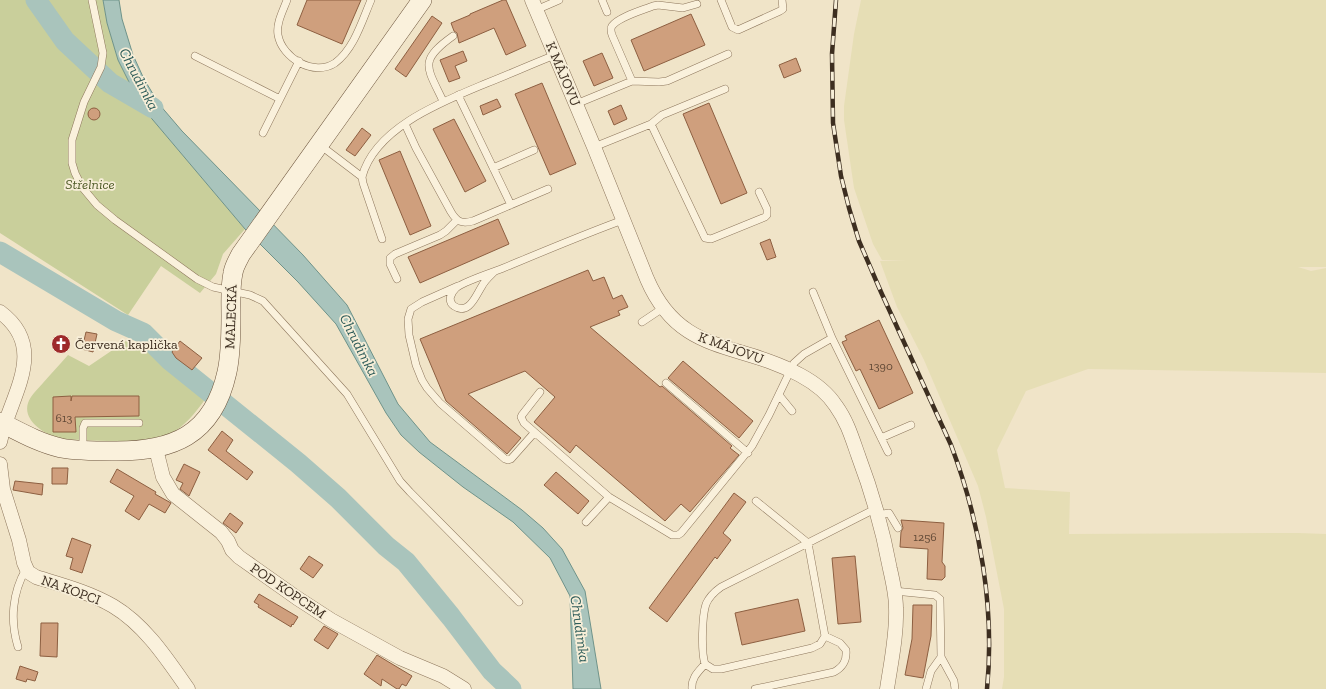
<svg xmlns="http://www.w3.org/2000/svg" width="1326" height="689" font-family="'Zilla Slab',serif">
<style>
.farmland{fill:#e6deb5}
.green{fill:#c9cf9b}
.water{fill:#a9c4bc;stroke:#6f938a}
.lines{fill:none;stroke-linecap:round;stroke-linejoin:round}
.river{stroke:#a9c4bc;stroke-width:21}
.building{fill:#cf9f7d;stroke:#8d5f41}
.lane-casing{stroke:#8d765c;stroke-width:8}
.street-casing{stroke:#8d765c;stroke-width:15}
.secondary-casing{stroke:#6f573f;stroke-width:20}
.lane{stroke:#faf1dc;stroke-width:7}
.street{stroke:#faf1dc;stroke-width:14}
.secondary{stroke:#faf1dc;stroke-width:19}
.rail-casing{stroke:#3d2e20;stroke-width:4.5}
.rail{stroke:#f7eed8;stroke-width:3;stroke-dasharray:9;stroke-linecap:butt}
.labels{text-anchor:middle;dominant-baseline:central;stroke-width:3.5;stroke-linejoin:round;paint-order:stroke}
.number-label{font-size:12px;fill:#624a37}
.street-label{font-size:14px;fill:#3d2e20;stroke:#f7eed8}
.park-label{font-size:14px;font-style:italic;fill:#4d5a26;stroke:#f7eed8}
.poi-label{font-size:14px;fill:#3d2e20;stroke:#f7eed8;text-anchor:start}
.water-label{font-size:15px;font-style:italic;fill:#2f5d5a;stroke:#f7eed8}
</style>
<rect width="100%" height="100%" fill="#f0e4c8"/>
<path class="farmland" d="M 861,0 L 1326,0 L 1326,267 L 1298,267 L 1311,271 L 1326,268 L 1326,373 L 1088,369 L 1026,391 L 997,450 L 1005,488 L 1070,492 L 1069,534 L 1298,533 L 1326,534 L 1326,689 L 1002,689 L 1004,677 L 1004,609 L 986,517 L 978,486 L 924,360 L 897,307 L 880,261 L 906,260 L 882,260 L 873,244 L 854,188 L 844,120 L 844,106 L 854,34 Z"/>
<path class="green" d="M 0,0 L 103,0 L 107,23 L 118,60 L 131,86 L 147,113 L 245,229 L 223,254 L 216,274 L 200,293 L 161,266 L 128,315 L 0,233 Z
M 126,341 C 158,353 183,374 208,395 C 200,407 187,424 175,431 C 151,446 89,440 60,439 C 44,434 17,418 31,397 C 34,392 39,388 43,383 C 51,374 60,364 68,355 L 89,366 Z"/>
<path class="water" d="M 103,0 L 119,0 L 122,19 L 133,55 L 144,79 L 159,104 L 182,131 L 303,255 L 347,305 L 398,404 L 430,442 L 522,510 L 543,528 L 562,549 L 585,591 L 601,689 L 573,689 L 570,596 L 550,558 L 513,522 L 463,487 L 419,452 L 401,435 L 386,413 L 336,324 L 298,282 L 245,229 L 147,113 L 131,86 L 118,60 L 107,23 Z"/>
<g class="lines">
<path class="river" d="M 36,0 L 65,41 L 110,83 L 153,108
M 0,252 L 116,321 L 143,333 L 170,360 L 298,463 L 338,498 L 386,546 L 406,562 L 451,617 L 492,671 L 511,689"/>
</g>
<path class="building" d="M 307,0 L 361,0 L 342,44 L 297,25 Z
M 503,0 L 506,0 L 526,46 L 506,55 L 494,28 L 459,43 L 457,33 L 454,31 L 451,23 L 470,15 L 470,14 Z
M 691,14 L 705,45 L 644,71 L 631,40 Z
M 432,16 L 442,23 L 406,77 L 395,69 Z
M 463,51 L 467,61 L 455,66 L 460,78 L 449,82 L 440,60 Z
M 602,53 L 613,78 L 594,86 L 583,61 Z
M 796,58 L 801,71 L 784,78 L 779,65 Z
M 542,83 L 576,164 L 550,175 L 515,94 Z
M 497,99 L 501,107 L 483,115 L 480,106 Z
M 709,103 L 747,193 L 721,204 L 683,114 Z
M 621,105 L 627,119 L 614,125 L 608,111 Z
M88 114a6 6 0 1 1 12 0a6 6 0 1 1-12 0Z
M 454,119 L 486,181 L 465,192 L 433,129 Z
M 362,128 L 371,135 L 355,156 L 346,150 Z
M 400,151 L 431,226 L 410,235 L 379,160 Z
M 498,219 L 509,244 L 420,283 L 408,257 Z
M 770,239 L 776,257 L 767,260 L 760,243 Z
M 588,270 L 593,281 L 604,277 L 613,299 L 622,295 L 628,307 L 618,311 L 620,315 L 590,327 L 660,387 L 662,386 L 732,446 L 730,448 L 739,455 L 690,512 L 681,504 L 665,521 L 576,445 L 570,453 L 534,422 L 555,397 L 525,371 L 468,394 L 521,438 L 507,454 L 446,401 L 420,339 Z
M 879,320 L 913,393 L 879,409 L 860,369 L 856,371 L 842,342 L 847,340 L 845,336 Z
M 86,332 L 97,334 L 93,352 L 82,349 Z
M 180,341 L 202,358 L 192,370 L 176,358 L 172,352 Z
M 683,361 L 753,421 L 739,438 L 668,378 Z
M 71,396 L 71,401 L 72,396 L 139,396 L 139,416 L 75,417 L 76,432 L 53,432 L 53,397 Z
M 222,431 L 233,440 L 226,451 L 253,472 L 247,480 L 208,450 Z
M 184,464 L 200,472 L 189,496 L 180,489 L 183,483 L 176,480 Z
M 52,468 L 68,468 L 67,484 L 52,484 Z
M 117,469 L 156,492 L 155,494 L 171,503 L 165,513 L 149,504 L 139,520 L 125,511 L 134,496 L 110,482 Z
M 556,472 L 589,501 L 578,514 L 544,485 Z
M 15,481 L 43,484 L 42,495 L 13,490 Z
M 734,493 L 746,502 L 723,533 L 731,540 L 717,559 L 715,557 L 667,622 L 649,608 Z
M 230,513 L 243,523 L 236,533 L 223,523 Z
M 901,520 L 944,523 L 942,562 L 945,566 L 945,577 L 942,580 L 927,579 L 928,549 L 900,547 L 901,532 L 903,528 Z
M 72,538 L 91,545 L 82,573 L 70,569 L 73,558 L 66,556 Z
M 309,556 L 323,565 L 313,578 L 300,569 Z
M 855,556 L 861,622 L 838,624 L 832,558 Z
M 259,594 L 298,617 L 293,625 L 292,624 L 291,627 L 258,607 L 259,605 L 254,602 Z
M 798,599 L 805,631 L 742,645 L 735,613 Z
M 913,605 L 932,605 L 931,636 L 923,678 L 905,675 L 912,639 Z
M 41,623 L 58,623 L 57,657 L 40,656 Z
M 324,626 L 338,634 L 328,649 L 314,640 Z
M 377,655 L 412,676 L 406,686 L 402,684 L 399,689 L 397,689 L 382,679 L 381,686 L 364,674 Z
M 20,666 L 38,672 L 35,681 L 27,679 L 26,682 L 16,679 Z"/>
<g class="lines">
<g class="lane-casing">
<path id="lane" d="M 92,0 L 103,53 L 101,67 L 84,102 L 72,140 L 72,163 L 75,173 L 82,187 L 97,205 L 115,220 L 197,279 L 213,287 L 250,295 L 263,301 L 347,394 L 400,481 L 410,492 L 519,602
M 287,0 C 283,11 276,23 278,35 C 282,58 314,77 335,63 C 354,49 362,21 371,0
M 602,0 L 607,12
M 721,0 L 732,27 L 738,30 L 780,11 L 783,9 L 782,0
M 536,10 L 559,0
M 195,56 L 280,99
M 632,81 L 612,35 C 611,32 610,29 612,26 C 618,17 643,10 653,6 L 658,5 L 683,8 L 697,4
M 458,95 L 511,205
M 443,101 C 427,67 418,61 453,36
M 576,104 L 632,81 L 659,82 L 667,81 L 728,54
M 405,124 L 416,148 L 451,212 C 457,222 462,224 473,221 L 548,189
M 651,124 L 705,238 L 711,239 L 765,217 L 767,215 L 767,209 L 759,192
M 263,133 L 299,61
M 320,145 L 362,177 C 375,127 444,101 487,83 C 510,74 532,64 555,55
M 594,147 L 651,124 L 662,115 L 725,89
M 493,168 L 534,150
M 362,177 L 363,183 L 382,239
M 494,272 C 490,276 485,280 482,286 C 476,295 469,316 454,306 C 447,301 451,293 456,288 C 463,282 490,273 501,269 C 542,252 582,235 623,220
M 397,279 L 390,264 L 390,258 L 395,254 L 440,235 L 446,231 L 457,220
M 458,286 L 422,302 L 411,309 L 408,319 L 409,335 L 416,365 L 422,380 L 427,388 L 440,403 L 505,459 L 508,460 L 511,459 L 534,433
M 813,292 L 832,338
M 642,322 L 663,308
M 666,383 L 748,453
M 540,392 L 522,415 L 521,417 L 524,423 L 609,497 L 672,535 L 678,535 L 681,533 L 752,446 L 769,415 L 794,363 L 804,354 L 832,338 L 888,452
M 779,395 L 792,411
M 881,438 L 911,425
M 83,450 L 83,428 L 85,423 L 139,423
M 756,501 L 808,543 L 825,636 L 820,644 L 812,648 L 721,669 L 713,669 L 705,664 C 701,652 702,616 706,604 C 709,597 714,592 721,587 C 772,561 823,535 875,509
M 877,515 L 889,513 L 898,528
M 586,522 L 609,497
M 894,591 L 935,595 L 940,599 L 941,657 L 931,671 L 926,689
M 18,647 C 10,621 12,593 26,569
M 941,657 L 954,681 L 955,689
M 692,689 C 691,678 698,672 705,664
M 755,689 L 834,672 C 843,667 847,661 846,650 L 840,643 L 825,636"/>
</g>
<g class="street-casing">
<path id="street" d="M 532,0 L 594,147 L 647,279 C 680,356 738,341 800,375 C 813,382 827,392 836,406 C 847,421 852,438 858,455 C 872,492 883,531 890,569 C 893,582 896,595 896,608 C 897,635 891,662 887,689
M 0,312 C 50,349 9,397 0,442
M 156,449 L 163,477 L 173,494 L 221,532 L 228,541 L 232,550 L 239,557 L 297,598 L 331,620 L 400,658 L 443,676 L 464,689
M 0,464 L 3,489 L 19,540 L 24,563 L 28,572 L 36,577 C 62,585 89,592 113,606 C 145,625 167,659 188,689"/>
</g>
<g class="secondary-casing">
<path id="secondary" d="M 0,422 C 20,432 39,443 61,448 C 78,451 95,451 112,451 C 172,452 213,436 227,372 C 231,354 231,334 231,315 C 231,301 230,287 233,273 C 234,266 238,260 241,254 L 422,0"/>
</g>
<use href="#lane" class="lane"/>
<use href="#street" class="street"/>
<use href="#secondary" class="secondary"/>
<g class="rail-casing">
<path id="rail" d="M 836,0 L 832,54 L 833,123 L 841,176 L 849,208 L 859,241 L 881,292 L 951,445 C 980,522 995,607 987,689"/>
</g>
<use href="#rail" class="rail"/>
</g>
<defs>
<g id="church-disc" transform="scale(1)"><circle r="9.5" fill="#9e2a2b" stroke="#f7eed8"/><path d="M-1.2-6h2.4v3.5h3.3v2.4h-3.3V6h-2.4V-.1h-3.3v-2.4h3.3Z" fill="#fff"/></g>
</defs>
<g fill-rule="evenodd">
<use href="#church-disc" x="61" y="344"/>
</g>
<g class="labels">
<g class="number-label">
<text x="881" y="366">1390</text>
<text x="64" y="418">613</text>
<text x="925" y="537">1256</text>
</g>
<g class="street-label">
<text transform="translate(563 74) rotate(67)">K MÁJOVU</text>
<text transform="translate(231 317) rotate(-88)">MALECKÁ</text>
<text transform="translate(731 348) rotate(20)">K MÁJOVU</text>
<text transform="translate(71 590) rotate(20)">NA KOPCI</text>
<text transform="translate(288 591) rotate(34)">POD KOPCEM</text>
</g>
<g class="park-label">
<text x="90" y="184">Střelnice</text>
</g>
<g class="poi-label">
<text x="75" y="344">Červená kaplička</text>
</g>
<g class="water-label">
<text transform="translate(139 79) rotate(62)">Chrudimka</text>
<text transform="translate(359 345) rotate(63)">Chrudimka</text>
<text transform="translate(580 629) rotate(82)">Chrudimka</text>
</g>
</g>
</svg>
